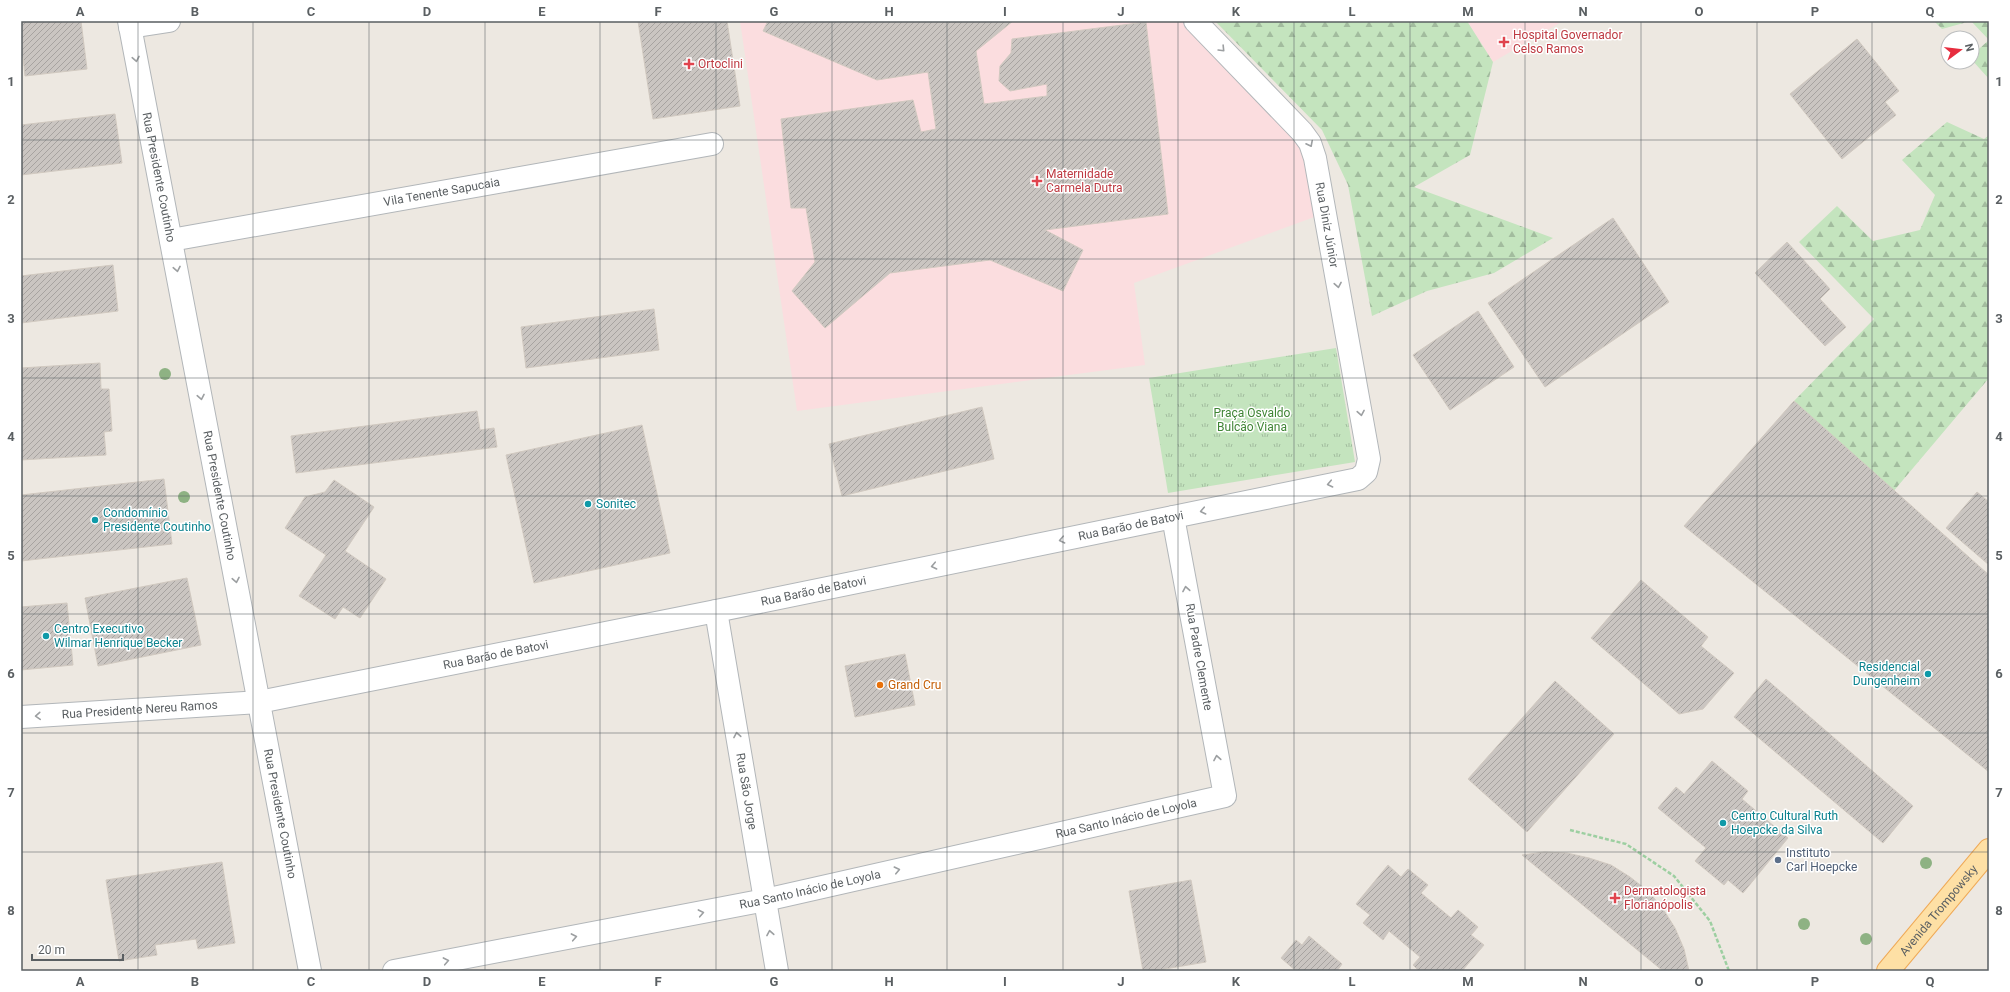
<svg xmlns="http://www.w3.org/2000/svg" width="2010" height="992" font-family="Roboto,sans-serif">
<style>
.medical{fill:#fbdddf}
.forest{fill:url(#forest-firs)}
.park{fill:url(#park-tufts)}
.building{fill:url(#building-hatch);stroke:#d1c9c0}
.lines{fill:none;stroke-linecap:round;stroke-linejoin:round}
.minor-casing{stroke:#b2b6b9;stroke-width:24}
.major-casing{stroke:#f0aa57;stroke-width:24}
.path{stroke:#9dcfa1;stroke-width:2.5;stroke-dasharray:4 2;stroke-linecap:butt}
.minor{stroke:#fff;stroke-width:22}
.major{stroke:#fee0a5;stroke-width:22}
.tree{fill:#8eb283}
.oneway{stroke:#9c9fa1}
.grid{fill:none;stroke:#5a5f62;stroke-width:1;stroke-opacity:0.55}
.health-dot{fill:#e0444e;stroke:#fff;stroke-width:1.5}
.culture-dot{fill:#0f9aa8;stroke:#fff;stroke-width:1.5}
.food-dot{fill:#e8710a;stroke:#fff;stroke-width:1.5}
.service-dot{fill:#5c6f8a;stroke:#fff;stroke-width:1.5}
.labels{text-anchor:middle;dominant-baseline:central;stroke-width:3;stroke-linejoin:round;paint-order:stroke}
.health-label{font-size:12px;fill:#be3a42;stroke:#fff;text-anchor:start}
.street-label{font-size:12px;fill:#5a5f62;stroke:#fff}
.park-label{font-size:12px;fill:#408536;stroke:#fff}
.culture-label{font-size:12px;fill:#0d838f;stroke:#fff;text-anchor:start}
.food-label{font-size:12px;fill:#c56008;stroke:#fff;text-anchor:start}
.service-label{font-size:12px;fill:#4e5e75;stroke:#fff;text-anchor:start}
.neatline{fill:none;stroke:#5a5f62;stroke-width:1.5}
.grid-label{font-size:13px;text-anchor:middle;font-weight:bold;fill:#5a5f62}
</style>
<defs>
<pattern id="forest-firs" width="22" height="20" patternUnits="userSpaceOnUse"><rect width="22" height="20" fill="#c4e4be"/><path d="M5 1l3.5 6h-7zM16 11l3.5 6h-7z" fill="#a2bc9e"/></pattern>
<pattern id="park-tufts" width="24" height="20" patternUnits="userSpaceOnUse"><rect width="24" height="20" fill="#c4e4be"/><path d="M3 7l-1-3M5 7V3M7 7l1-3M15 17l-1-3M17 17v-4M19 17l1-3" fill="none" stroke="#a2bc9e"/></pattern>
<pattern id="building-hatch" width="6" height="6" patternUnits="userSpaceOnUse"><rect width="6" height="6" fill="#cac5c1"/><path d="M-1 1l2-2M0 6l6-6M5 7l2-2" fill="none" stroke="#a7a3a0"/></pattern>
</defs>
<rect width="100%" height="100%" fill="#ede8e1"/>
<path class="medical" d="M 740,21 L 1185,21 L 1302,146 L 1317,216 L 1134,283 L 1145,365 L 797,411 Z
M 1467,21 L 1563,21 L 1493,62 Z"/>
<path class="forest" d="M 1215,21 L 1467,21 L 1493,62 L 1470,155 L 1414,187 L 1553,238 L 1494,273 L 1427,291 L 1372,316 L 1348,185 L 1322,130 Z
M 1934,21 L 1989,21 L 1989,79 L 1972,60 L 1972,55 L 1989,40 L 1971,21 L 1942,29 Z
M 1947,122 L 1984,139 L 1989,135 L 1989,378 L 1892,493 L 1794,401 L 1874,319 L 1799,242 L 1837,206 L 1873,241 L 1920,230 L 1935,195 L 1902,160 Z"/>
<path class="park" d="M 1336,348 L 1355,462 L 1168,493 L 1149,378 Z"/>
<path class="building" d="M 21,21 L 81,21 L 87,69 L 25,76 L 23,57 L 21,58 Z
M 638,21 L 727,21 L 740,106 L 653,119 Z
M 768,21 L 1013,21 L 976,51 L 984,104 L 1047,96 L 1047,84 L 1010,91 L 999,81 L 1000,66 L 1011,53 L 1012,39 L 1146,22 L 1168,214 L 1045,230 L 1083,250 L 1063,291 L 990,260 L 890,273 L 825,328 L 792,291 L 815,262 L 806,208 L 791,208 L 781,119 L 913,100 L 921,132 L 936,129 L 928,72 L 877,80 L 763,31 Z
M 1857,39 L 1899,91 L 1885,102 L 1896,115 L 1842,159 L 1790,94 Z
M 115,114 L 122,163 L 21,175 L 21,125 Z
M 1613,218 L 1669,302 L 1545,387 L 1488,303 Z
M 1787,242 L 1830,289 L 1820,299 L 1846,327 L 1825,346 L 1755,273 Z
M 113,265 L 118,311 L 21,323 L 21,276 Z
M 654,309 L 659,350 L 526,368 L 521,327 Z
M 1478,311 L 1514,367 L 1450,410 L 1413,355 Z
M 100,363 L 101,389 L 109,389 L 112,431 L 104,432 L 106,455 L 21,460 L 21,368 Z
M 1794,401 L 1989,575 L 1989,772 L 1684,526 Z
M 982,407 L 994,459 L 842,496 L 829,444 Z
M 477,411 L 480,430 L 494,428 L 497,447 L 296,473 L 291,436 Z
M 642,425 L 670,553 L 534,583 L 506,455 Z
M 164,479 L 172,544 L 21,561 L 21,495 Z
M 334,480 L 374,507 L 345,551 L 386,579 L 360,618 L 343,607 L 335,619 L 299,596 L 326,555 L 285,528 L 305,497 L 325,492 Z
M 1977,492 L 1989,502 L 1989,565 L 1946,528 Z
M 187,578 L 201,645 L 98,666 L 85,598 Z
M 1641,580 L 1708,637 L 1701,646 L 1734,673 L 1703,709 L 1679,714 L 1591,638 Z
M 67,603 L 73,665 L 21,670 L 21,607 Z
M 905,654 L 915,705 L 855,717 L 845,666 Z
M 1766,679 L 1913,806 L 1883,843 L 1734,717 Z
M 1555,681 L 1614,734 L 1527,832 L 1468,779 Z
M 1712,761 L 1748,791 L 1742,799 L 1788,838 L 1743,893 L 1728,880 L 1724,885 L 1695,861 L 1706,848 L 1658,808 L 1676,787 L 1684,794 Z
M 1544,852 L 1567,853 L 1589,858 L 1611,865 L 1630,877 L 1648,891 L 1663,909 L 1675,928 L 1684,949 L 1689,971 L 1663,971 L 1522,855 Z
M 222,862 L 235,943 L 198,949 L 196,939 L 155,945 L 157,955 L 119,961 L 106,880 Z
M 1388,865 L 1401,877 L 1408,869 L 1428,885 L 1421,893 L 1451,918 L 1458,910 L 1478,927 L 1471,935 L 1484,945 L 1462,971 L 1419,971 L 1413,965 L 1420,957 L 1389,931 L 1383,940 L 1363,923 L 1370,915 L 1356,904 Z
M 1191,880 L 1206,962 L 1153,971 L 1143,971 L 1129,891 Z
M 1309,936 L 1342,964 L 1337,971 L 1296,971 L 1281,958 L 1296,940 L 1302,945 Z"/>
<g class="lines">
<g class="minor-casing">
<g id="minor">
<path id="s1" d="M 129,21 L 310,971"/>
<path d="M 130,27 L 169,21"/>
<path id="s2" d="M 171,240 L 712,144"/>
<path id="s3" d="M 716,611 L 777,971"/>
<path id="s4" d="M 21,717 L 259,702 L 716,611 L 1358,479 L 1366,472 L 1369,459 L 1315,158 L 1310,143 L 1302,132 L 1195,21"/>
<path id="s5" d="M 394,971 L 765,900 L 1225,796 L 1173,517"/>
</g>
</g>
<g class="major-casing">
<g id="major">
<path id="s6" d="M 1888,971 L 1989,850"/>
</g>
</g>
<path class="path" d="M 1570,830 L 1626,844 L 1674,876 L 1710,921 L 1729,971"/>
<use href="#minor" class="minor"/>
<use href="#major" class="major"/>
</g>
<g class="tree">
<circle cx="165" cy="374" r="6"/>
<circle cx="184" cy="497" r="6"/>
<circle cx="1926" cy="863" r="6"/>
<circle cx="1804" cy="924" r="6"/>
<circle cx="1866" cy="939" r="6"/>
</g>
<defs><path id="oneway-chevron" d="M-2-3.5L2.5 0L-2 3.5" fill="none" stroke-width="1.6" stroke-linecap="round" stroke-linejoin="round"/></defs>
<g class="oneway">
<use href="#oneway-chevron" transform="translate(1222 49) rotate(46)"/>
<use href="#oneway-chevron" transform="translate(136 59) rotate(79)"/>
<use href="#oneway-chevron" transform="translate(1310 144) rotate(63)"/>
<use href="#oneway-chevron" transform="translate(177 269) rotate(79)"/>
<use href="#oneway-chevron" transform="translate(1338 285) rotate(80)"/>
<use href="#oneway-chevron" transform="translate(201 397) rotate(79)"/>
<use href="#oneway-chevron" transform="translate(1361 413) rotate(80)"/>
<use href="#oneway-chevron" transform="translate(1330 484) rotate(168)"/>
<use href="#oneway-chevron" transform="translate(1203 511) rotate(168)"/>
<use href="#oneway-chevron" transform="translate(1062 540) rotate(168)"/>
<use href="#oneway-chevron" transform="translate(934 566) rotate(168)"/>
<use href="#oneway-chevron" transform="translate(236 580) rotate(79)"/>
<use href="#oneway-chevron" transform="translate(1186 589) rotate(-100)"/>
<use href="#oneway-chevron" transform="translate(38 716) rotate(176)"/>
<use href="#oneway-chevron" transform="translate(737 735) rotate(-100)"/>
<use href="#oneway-chevron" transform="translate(1217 758) rotate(-100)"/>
<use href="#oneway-chevron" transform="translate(897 870) rotate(-13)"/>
<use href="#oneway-chevron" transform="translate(701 913) rotate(-11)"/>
<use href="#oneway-chevron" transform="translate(770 933) rotate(-100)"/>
<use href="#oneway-chevron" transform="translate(574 937) rotate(-11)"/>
<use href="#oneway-chevron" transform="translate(446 961) rotate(-11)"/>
</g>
<path class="grid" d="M 138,21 L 138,971M 253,21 L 253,971M 369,21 L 369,971M 485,21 L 485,971M 600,21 L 600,971M 716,21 L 716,971M 832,21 L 832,971M 947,21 L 947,971M 1063,21 L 1063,971M 1178,21 L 1178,971M 1294,21 L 1294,971M 1410,21 L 1410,971M 1525,21 L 1525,971M 1641,21 L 1641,971M 1757,21 L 1757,971M 1872,21 L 1872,971M 21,140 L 1989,140M 21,259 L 1989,259M 21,378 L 1989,378M 21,496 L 1989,496M 21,614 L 1989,614M 21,733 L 1989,733M 21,852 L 1989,852"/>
<g class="health-dot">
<path d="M1502 36h4v4h4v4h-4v4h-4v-4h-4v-4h4z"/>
<path d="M687 58h4v4h4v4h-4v4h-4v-4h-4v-4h4z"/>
<path d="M1035 175h4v4h4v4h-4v4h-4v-4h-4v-4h4z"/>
<path d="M1613 892h4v4h4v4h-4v4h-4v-4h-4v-4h4z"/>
</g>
<g class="culture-dot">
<circle cx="588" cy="504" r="4"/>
<circle cx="95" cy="520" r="4"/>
<circle cx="46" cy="636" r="4"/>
<circle cx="1928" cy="674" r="4"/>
<circle cx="1723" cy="823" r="4"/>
</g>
<circle class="food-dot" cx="880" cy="685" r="4"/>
<circle class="service-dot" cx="1778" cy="860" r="4"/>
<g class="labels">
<g class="health-label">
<text x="1513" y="35">Hospital Governador<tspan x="1513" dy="14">Celso Ramos</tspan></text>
<text x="698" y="64">Ortoclini</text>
<text x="1046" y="174">Maternidade<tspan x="1046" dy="14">Carmela Dutra</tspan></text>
<text x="1624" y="891">Dermatologista<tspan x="1624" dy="14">Florianópolis</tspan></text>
</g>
<g class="street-label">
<text stroke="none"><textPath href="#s1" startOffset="159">Rua Presidente Coutinho</textPath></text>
<text stroke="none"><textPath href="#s2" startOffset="275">Vila Tenente Sapucaia</textPath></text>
<text transform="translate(1327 225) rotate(80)">Rua Diniz Júnior</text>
<text stroke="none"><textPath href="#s1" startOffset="483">Rua Presidente Coutinho</textPath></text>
<text stroke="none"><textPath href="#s4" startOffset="1128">Rua Barão de Batovi</textPath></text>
<text stroke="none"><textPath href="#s4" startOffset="804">Rua Barão de Batovi</textPath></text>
<text stroke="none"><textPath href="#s4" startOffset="480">Rua Barão de Batovi</textPath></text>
<text transform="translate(1199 657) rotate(80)">Rua Padre Clemente</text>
<text stroke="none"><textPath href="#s4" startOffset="119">Rua Presidente Nereu Ramos</textPath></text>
<text stroke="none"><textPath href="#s3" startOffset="183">Rua São Jorge</textPath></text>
<text stroke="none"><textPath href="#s1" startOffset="807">Rua Presidente Coutinho</textPath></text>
<text stroke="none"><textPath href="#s5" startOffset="748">Rua Santo Inácio de Loyola</textPath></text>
<text stroke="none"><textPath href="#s5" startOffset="424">Rua Santo Inácio de Loyola</textPath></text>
<text stroke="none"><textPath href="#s6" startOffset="79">Avenida Trompowsky</textPath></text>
</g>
<g class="park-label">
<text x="1252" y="413">Praça Osvaldo<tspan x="1252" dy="14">Bulcão Viana</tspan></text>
</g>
<g class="culture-label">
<text x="596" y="504">Sonitec</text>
<text x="103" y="513">Condomínio<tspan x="103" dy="14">Presidente Coutinho</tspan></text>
<text x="54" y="629">Centro Executivo<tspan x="54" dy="14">Wilmar Henrique Becker</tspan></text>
<text x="1920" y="667" text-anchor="end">Residencial<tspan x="1920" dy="14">Dungenheim</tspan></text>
<text x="1731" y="816">Centro Cultural Ruth<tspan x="1731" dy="14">Hoepcke da Silva</tspan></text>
</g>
<g class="food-label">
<text x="888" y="685">Grand Cru</text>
</g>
<g class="service-label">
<text x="1786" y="853">Instituto<tspan x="1786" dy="14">Carl Hoepcke</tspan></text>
</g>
</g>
<rect width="2010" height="992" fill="none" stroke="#ffffff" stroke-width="44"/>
<g transform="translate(1960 50) rotate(75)"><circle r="19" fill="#ffffff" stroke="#bdbfc0"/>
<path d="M0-3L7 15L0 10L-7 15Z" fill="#e72d3f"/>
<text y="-6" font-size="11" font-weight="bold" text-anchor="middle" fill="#5a5f62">N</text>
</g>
<path d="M32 954v6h91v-6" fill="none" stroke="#5a5f62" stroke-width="2"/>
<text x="38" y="954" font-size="12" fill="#5a5f62" stroke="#ffffff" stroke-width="3" paint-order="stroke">20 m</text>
<rect x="22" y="22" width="1966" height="948" class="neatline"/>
<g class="grid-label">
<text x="80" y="16">A</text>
<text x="195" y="16">B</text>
<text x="311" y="16">C</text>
<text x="427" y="16">D</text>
<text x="542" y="16">E</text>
<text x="658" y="16">F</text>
<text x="774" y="16">G</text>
<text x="889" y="16">H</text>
<text x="1005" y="16">I</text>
<text x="1121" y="16">J</text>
<text x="1236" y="16">K</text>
<text x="1352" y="16">L</text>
<text x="1468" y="16">M</text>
<text x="1583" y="16">N</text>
<text x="1699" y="16">O</text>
<text x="1815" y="16">P</text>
<text x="1930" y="16">Q</text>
<text x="11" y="86">1</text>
<text x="1999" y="86">1</text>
<text x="11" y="204">2</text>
<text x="1999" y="204">2</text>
<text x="11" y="323">3</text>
<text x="1999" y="323">3</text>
<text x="11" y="441">4</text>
<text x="1999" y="441">4</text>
<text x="11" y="560">5</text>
<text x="1999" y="560">5</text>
<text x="11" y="678">6</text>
<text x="1999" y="678">6</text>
<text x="11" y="797">7</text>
<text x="1999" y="797">7</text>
<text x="11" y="915">8</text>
<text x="1999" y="915">8</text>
<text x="80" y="986">A</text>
<text x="195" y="986">B</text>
<text x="311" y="986">C</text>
<text x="427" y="986">D</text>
<text x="542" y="986">E</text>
<text x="658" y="986">F</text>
<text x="774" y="986">G</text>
<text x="889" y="986">H</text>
<text x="1005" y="986">I</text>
<text x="1121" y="986">J</text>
<text x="1236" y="986">K</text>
<text x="1352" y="986">L</text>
<text x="1468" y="986">M</text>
<text x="1583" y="986">N</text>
<text x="1699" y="986">O</text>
<text x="1815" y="986">P</text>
<text x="1930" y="986">Q</text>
</g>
</svg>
